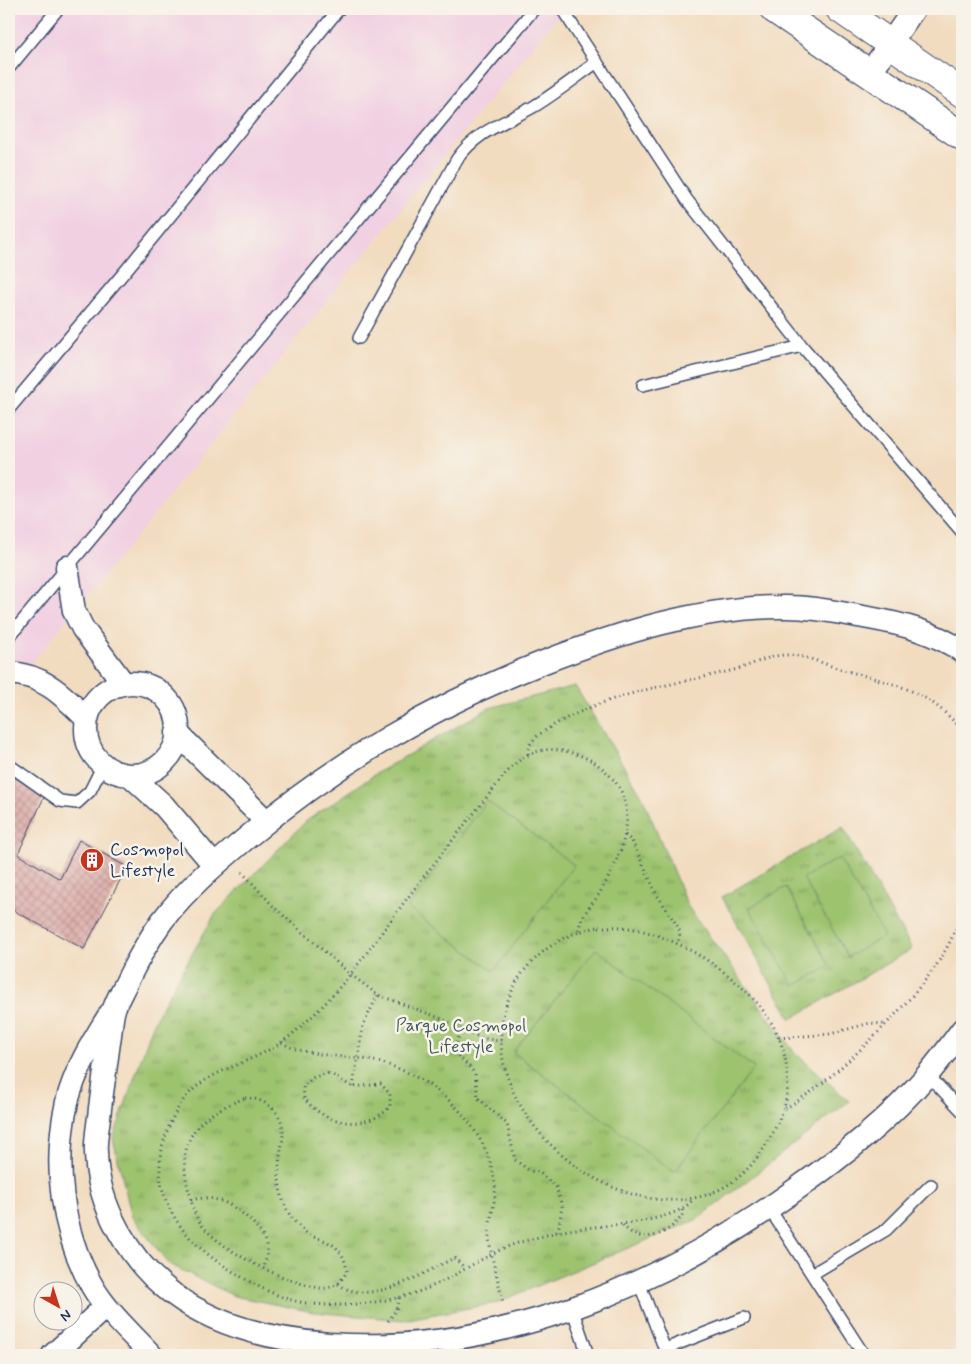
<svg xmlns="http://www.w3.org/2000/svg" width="971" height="1364" font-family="Mynerve,sans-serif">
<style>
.built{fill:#f1d0e2}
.grass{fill:url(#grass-tufts);stroke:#5c7966}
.garden{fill:#9dc36e;stroke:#5c7966}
.building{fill:url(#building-cross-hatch)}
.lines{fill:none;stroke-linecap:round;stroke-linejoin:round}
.service-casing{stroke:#3b496d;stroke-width:14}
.minor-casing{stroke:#3b496d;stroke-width:25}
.tertiary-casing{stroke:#3b496d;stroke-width:30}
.path{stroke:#3b496d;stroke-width:3;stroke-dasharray:1 4;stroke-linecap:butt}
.service{stroke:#fff;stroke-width:11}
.minor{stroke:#fff;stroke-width:22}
.tertiary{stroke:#fff;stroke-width:28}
.labels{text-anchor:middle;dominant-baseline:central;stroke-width:5;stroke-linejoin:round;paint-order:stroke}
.poi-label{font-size:18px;fill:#1b2f5e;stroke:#f7f3e8;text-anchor:start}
.park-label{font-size:18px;fill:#425b63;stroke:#f7f3e8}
</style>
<defs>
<pattern id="grass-tufts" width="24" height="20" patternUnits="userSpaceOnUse" patternTransform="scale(1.25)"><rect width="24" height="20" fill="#9dc36e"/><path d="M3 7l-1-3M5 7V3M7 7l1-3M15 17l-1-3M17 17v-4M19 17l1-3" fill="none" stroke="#7f9f5e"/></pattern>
<pattern id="building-cross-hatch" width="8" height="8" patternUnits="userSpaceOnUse" patternTransform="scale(1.25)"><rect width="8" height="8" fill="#dca8a5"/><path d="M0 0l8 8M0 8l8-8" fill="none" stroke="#b2898a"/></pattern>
</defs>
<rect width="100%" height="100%" fill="#f7f3e8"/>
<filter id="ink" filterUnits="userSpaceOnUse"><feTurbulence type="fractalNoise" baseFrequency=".02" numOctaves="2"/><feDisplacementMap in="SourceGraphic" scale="10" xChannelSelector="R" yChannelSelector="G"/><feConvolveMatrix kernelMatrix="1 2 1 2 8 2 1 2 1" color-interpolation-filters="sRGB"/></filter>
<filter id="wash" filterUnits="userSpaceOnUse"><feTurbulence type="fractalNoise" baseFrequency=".0096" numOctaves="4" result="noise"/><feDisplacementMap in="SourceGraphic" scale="20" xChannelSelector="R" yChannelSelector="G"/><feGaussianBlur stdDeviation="1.12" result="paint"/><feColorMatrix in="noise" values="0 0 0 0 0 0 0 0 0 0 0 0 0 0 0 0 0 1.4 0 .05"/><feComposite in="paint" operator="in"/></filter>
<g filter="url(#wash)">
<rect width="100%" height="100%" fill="#f2dcbf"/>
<path class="built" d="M 9,9 L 563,9 L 139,533 L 9,690 Z"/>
<path class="grass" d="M 575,686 L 642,796 L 688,907 L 795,1053 L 849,1101 L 698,1219 L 496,1303 L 403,1320 L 313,1312 L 234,1296 L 169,1264 L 132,1217 L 113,1139 L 155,1019 L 215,914 L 305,822 L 380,771 L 489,708 Z
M 843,827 L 912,949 L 791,1019 L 722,897 Z"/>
<path class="garden" d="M 487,801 L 574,865 L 494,971 L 408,908 Z
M 839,858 L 884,936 L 848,957 L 803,878 Z
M 786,887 L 830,966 L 794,986 L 749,908 Z
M 596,949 L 754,1068 L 674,1172 L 513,1052 Z"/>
<g id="blocks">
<path class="building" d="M 9,774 L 45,795 L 18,854 L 60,879 L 79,840 L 127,867 L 84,949 L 9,908 Z"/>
</g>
</g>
<g filter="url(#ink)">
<use href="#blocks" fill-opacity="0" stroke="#3b496d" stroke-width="1"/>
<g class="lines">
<g class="service-casing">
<path id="service" d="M 562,9 L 687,200 L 802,346 L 962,532
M 9,68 L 58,9
M 359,338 L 457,159 C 478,130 503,124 533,107 C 555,94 576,77 597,62
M 643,385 L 802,346
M 9,409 L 127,269 L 339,9
M 9,637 L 534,9
M 9,765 L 60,801 L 77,803 L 90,791 L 103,765
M 928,1075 L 962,1111
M 769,1208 L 864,1355
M 812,1274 L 886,1230 L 931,1185
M 638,1280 L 667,1355
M 572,1308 L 588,1355
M 665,1349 L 744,1318"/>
</g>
<g class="minor-casing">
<path id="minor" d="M 869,74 L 914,9
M 67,567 L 74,611 L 83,629 L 124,684
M 962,651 C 934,632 902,624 869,618 C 840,613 810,606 781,607 C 700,607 619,633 544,662 C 438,703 336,763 249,836 C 218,862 186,889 162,921 C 149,939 138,959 128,979 C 124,988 117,999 114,1009 C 111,1019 111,1031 109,1042 C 106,1064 103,1086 100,1108 C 99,1122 95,1138 96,1152 C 97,1206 130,1262 173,1294 C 217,1327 275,1340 329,1344 C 496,1356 661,1286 795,1190 C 843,1156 890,1119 928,1074 C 940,1060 951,1045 962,1030
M 9,673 C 44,675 63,695 87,719
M86 729a46 46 0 1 1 92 0a46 46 0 1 1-92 0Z
M 177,733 L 266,821
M 130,775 L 164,806 L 214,865
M 110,1014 C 93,1041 75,1070 67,1102 C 53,1164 61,1231 92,1286 C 107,1312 131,1333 151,1355
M 53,1355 L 106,1306"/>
</g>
<g class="tertiary-casing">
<path id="tertiary" d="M 774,9 L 962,136
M 840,9 L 962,93"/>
</g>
<path class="path" d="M 528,754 C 528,739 543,732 554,725 C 616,690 671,686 738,669 C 755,664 771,654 789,655 C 809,656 828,666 847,671 C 898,685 926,689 962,730
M 625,835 L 632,841 L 657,895 L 678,927 L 680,932 L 678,944
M 242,872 L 275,908 L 350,974 L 378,995 L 440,1018 L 481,1038 L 501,1041
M 599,927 C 609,927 620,926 629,928 C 683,936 759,987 779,1038 C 786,1055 789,1077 787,1094 C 786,1107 779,1119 774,1131 C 761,1154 749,1172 726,1186 C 626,1244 468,1112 507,1003 C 513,987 519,975 531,963 C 552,942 570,932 599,927 Z
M 579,930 C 580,915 592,906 599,894 C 617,864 641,816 616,783 C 600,762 583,754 558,750 C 538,747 520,757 507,772 C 473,814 439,857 406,900 C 374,942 345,987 306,1022 C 295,1032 283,1043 269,1050 C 240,1066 206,1072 184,1099 C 167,1123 155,1157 162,1187 C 170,1222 197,1249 226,1267 C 245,1280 267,1292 288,1299 C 328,1311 387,1304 426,1289 C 455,1277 480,1258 509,1246 C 523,1241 539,1237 554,1233 C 586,1224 674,1227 693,1199
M 462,1028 L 455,1047 L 456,1053 L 475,1073 L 478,1098 L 507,1124 L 515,1160 L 530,1171 L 539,1172 L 556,1187 L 562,1206 L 558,1232
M 779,1038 L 830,1034 L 870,1023 L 884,1024
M 282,1042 C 298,1056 352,1056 374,1061 C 432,1074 487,1123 495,1184 C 497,1203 488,1220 489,1236 C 491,1259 499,1281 503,1303
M 329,1073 L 353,1087 L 381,1084 L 390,1094 L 390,1107 C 366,1132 324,1125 304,1098 L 303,1086 L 314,1077 Z
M 353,1087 L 363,1025 L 378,995
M 245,1098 C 256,1098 264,1101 272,1108 C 291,1126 280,1144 279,1165 C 278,1178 280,1192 284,1203 C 288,1215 302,1233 314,1237 C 333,1242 345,1251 347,1272 L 338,1284 C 332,1287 326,1289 320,1288 C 286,1283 221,1251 201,1224 C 194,1215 192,1203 189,1192 C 175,1140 196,1116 245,1098 Z
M 785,1108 C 827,1088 908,1006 935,967 C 946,951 954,934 962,916
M 191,1200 C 200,1198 209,1197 218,1200 C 236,1205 261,1226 266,1244 C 268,1252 266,1260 264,1268
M 623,1225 C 640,1247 670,1235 683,1214 L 682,1207
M 338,1284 C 371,1308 423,1273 454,1258 L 465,1268
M 388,1321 L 396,1310 L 399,1297"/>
<use href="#service" class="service"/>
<use href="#minor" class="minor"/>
<use href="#tertiary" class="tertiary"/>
</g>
</g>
<defs>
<g id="building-disc" transform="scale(1.25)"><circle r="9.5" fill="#c8321e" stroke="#f7f3e8"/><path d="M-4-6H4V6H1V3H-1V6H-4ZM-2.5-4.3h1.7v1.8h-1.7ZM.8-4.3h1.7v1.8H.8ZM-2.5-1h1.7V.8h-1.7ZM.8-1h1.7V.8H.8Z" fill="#fff"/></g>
</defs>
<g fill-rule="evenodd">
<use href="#building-disc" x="92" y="860"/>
</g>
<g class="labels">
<g class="poi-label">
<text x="110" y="850">Cosmopol<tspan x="110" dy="21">Lifestyle</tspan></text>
</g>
<g class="park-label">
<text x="461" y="1026">Parque Cosmopol<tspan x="461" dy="21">Lifestyle</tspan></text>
</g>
</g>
<rect width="971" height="1364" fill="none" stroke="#f7f3e8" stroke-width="30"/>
<g transform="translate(58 1306) rotate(141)"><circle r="24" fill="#f7f3e8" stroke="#9fa5b1"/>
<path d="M0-4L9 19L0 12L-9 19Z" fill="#c8321e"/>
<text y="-8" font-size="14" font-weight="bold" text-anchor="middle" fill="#1b2f5e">N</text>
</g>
</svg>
